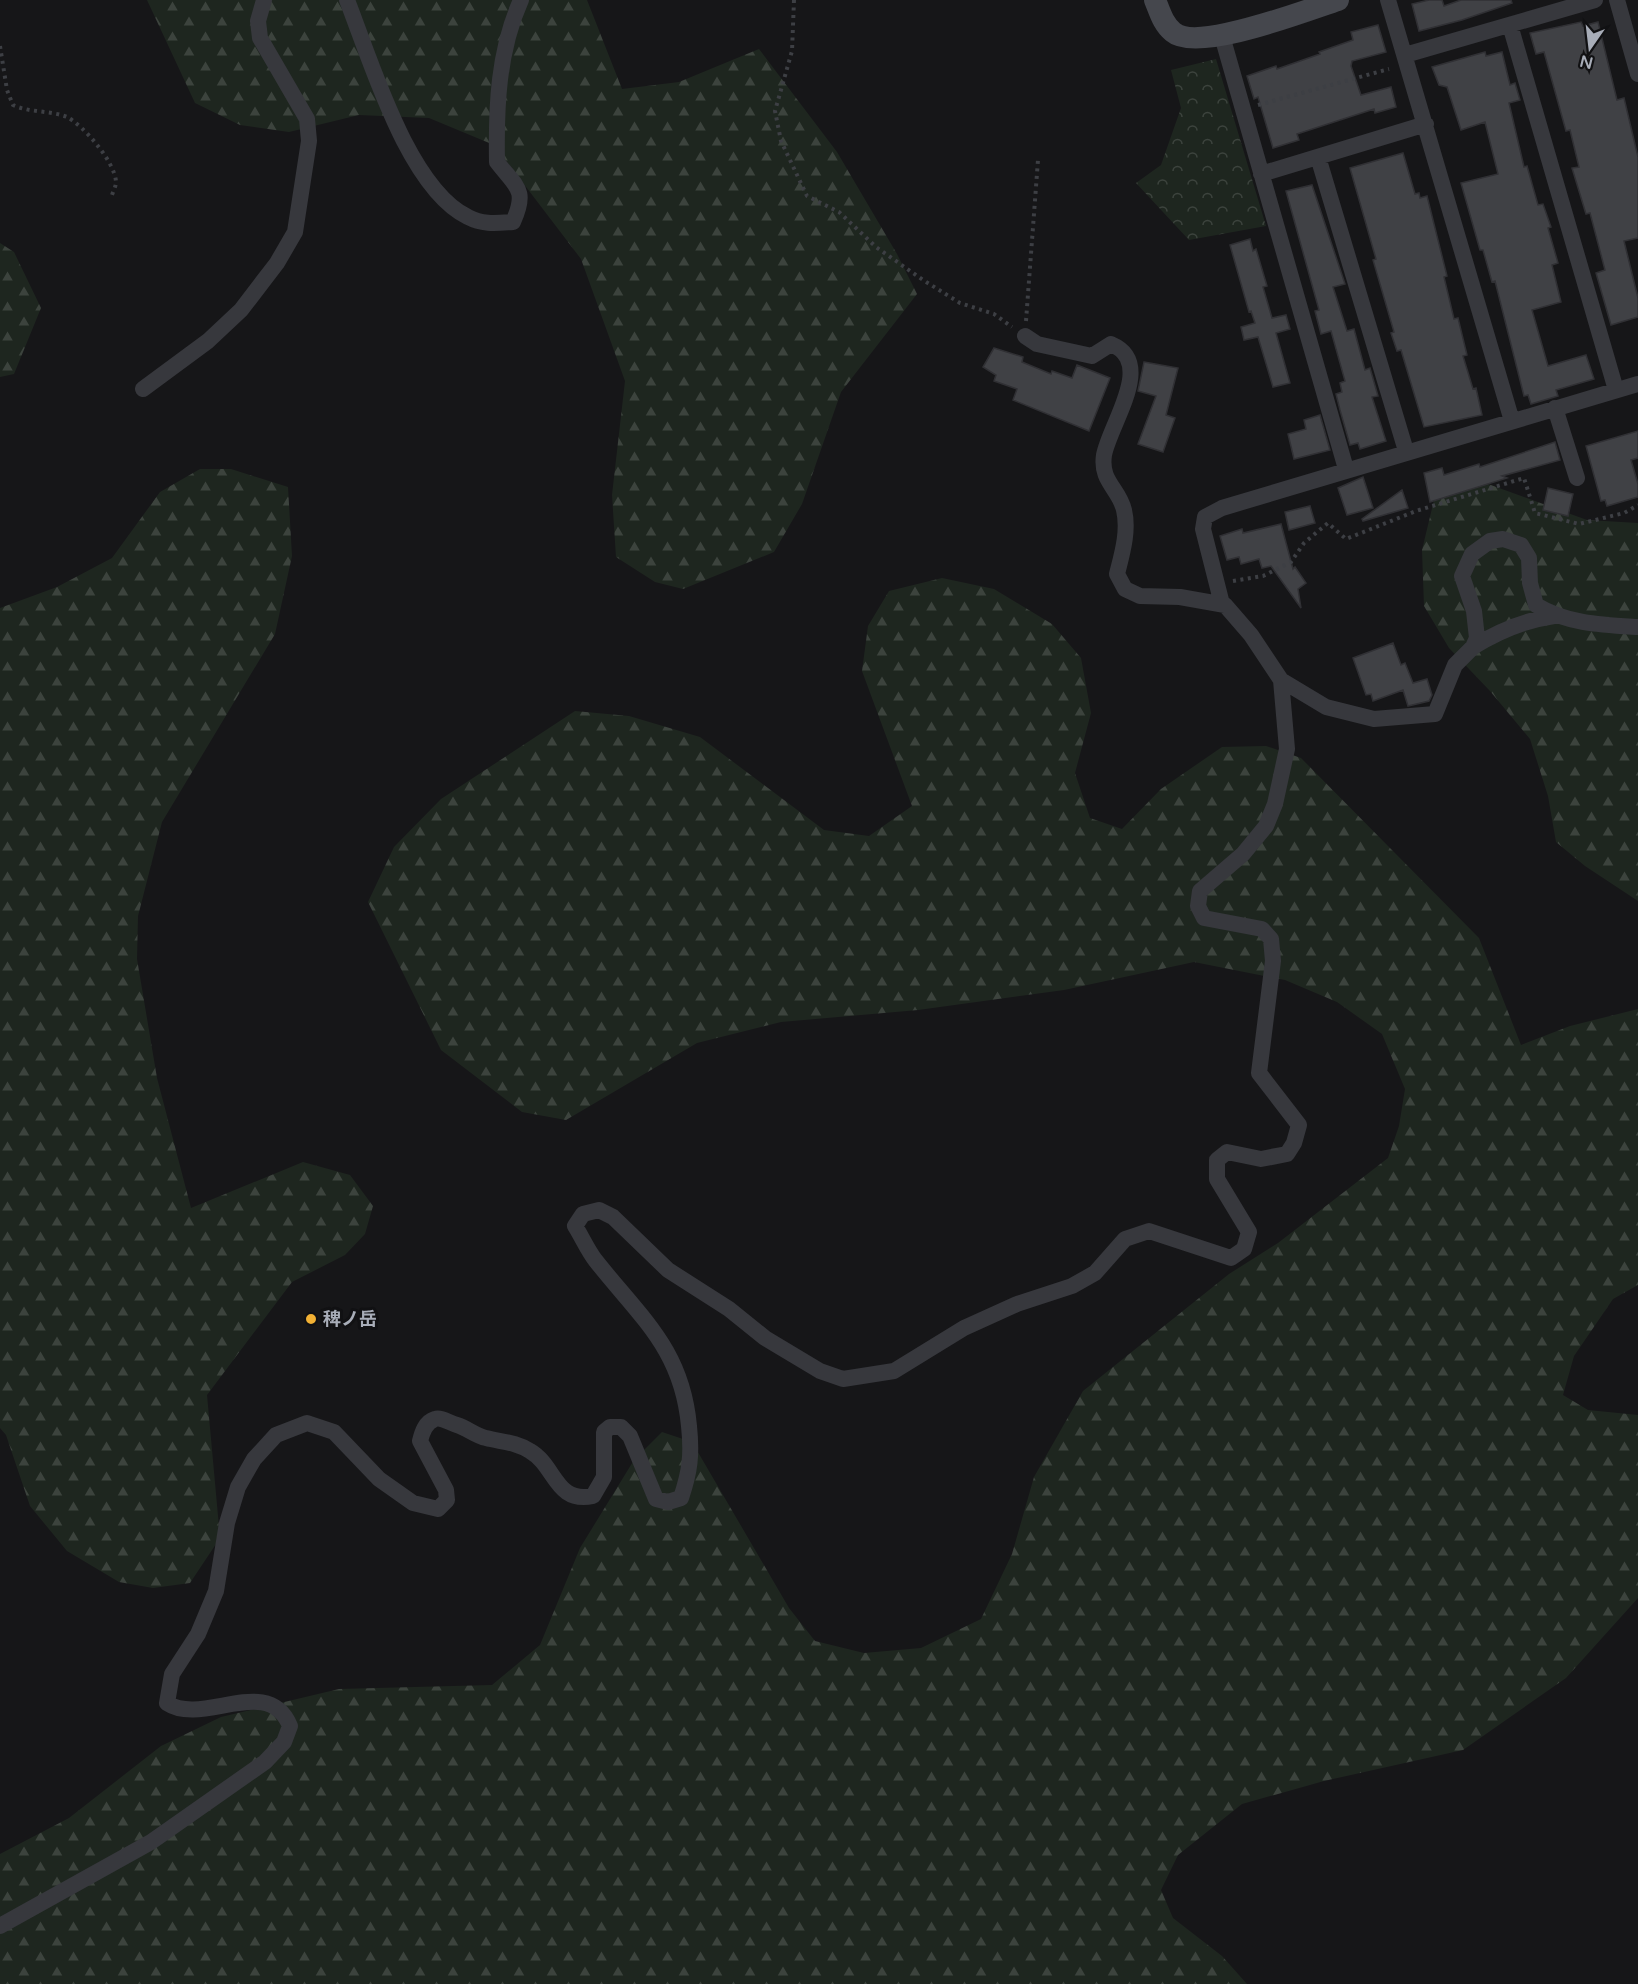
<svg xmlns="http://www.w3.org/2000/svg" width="1638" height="1984" font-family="'Varela Round','Noto Sans JP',sans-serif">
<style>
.forest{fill:url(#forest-firs)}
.park{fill:url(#park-crowns)}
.building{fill:#404145;stroke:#303034;stroke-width:1.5}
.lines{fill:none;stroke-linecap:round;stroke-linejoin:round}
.path{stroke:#3d3f44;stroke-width:4;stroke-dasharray:3 4.5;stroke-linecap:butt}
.street{stroke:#37383d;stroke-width:16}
.secondary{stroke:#45474d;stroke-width:22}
.poi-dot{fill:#f2b134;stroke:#111113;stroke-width:2}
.labels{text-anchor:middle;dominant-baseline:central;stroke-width:6;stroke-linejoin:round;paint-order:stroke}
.poi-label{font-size:18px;font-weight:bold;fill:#a8adb8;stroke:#111113;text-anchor:start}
</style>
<defs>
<pattern id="forest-firs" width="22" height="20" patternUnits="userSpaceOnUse" patternTransform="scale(1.5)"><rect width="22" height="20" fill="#1e261f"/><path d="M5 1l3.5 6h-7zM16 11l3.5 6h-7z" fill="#3c433d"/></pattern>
<pattern id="park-crowns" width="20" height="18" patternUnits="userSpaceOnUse" patternTransform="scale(1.5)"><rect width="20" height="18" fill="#1e261f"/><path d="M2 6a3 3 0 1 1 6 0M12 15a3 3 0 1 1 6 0" fill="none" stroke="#3c433d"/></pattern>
</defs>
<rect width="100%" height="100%" fill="#161618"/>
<path class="forest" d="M 147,0 L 587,0 L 622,89 L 679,82 L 759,49 L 837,152 L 897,254 L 917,294 L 841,392 L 802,504 L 774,552 L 683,589 L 655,582 L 616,557 L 612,495 L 625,381 L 581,259 L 494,145 L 429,118 L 359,115 L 289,132 L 240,125 L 195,103 Z
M 0,243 L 14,252 L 41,308 L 14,374 L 0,377 Z
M 200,469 L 231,469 L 288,487 L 292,556 L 275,634 L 162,822 L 138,916 L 137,959 L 157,1078 L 191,1208 L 303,1162 L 350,1175 L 373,1206 L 365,1234 L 345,1255 L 292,1282 L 207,1395 L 220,1538 L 190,1583 L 153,1588 L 119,1582 L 67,1551 L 30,1506 L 6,1435 L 0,1428 L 0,608 L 57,587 L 112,558 L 160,492 Z
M 1477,480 L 1587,520 L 1638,523 L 1638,901 L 1585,866 L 1556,842 L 1548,796 L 1530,739 L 1490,691 L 1449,648 L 1424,606 L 1422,550 L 1435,496 Z
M 942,578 L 994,589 L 1052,624 L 1081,658 L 1091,713 L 1075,773 L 1090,818 L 1122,829 L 1161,789 L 1222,747 L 1266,746 L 1301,758 L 1479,938 L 1521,1045 L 1570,1026 L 1638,1009 L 1638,1285 L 1613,1299 L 1574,1356 L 1563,1395 L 1588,1410 L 1638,1415 L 1638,1598 L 1566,1678 L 1463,1750 L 1324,1781 L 1242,1804 L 1178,1855 L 1161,1890 L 1173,1918 L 1222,1956 L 1247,1984 L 0,1984 L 0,1854 L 69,1818 L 161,1746 L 221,1717 L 339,1689 L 492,1685 L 540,1645 L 580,1548 L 634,1460 L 662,1432 L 692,1442 L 789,1608 L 815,1641 L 864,1653 L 921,1648 L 981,1619 L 1012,1554 L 1034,1477 L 1083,1391 L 1229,1274 L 1278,1243 L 1388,1158 L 1399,1126 L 1405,1089 L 1382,1034 L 1337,1002 L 1285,980 L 1194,962 L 1064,990 L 918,1010 L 781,1022 L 697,1043 L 566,1120 L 522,1112 L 441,1050 L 368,902 L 394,847 L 441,799 L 575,711 L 629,716 L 700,737 L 824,830 L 869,836 L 912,806 L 862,671 L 868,626 L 889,591 Z"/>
<path class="park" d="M 1216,59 L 1266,226 L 1189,240 L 1136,183 L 1161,165 L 1181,108 L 1171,70 Z"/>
<path class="building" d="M 1429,0 L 1442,0 L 1444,6 L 1461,0 L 1511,0 L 1512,3 L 1462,20 L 1419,31 L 1412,4 Z
M 1581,22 L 1583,26 L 1598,22 L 1617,100 L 1624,98 L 1638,157 L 1638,238 L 1624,241 L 1638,298 L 1638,317 L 1611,325 L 1596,273 L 1605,270 L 1590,213 L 1586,214 L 1572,168 L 1579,167 L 1570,130 L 1566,131 L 1544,52 L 1536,54 L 1530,33 Z
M 1378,25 L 1386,52 L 1352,61 L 1351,66 L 1361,95 L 1391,87 L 1396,107 L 1375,113 L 1374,109 L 1297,134 L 1299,140 L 1273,148 L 1258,97 L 1254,99 L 1247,76 L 1276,66 L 1277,69 L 1320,54 L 1319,52 L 1353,40 L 1351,32 Z
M 1485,52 L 1486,56 L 1502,52 L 1510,85 L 1515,83 L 1520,100 L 1509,103 L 1524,167 L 1527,166 L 1538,205 L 1543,204 L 1551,227 L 1548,228 L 1558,263 L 1552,265 L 1561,302 L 1532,310 L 1548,366 L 1586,355 L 1594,379 L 1556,390 L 1558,396 L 1531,404 L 1528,395 L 1524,396 L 1495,281 L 1492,282 L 1483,250 L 1480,250 L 1461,183 L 1498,174 L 1485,122 L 1461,130 L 1447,87 L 1439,85 L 1432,67 Z
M 1403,153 L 1415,194 L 1419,193 L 1420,198 L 1427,196 L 1447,276 L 1444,277 L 1454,319 L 1458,318 L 1467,355 L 1463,356 L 1473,389 L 1476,388 L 1482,415 L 1424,427 L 1401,350 L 1397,351 L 1391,333 L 1394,332 L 1373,260 L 1376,259 L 1350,168 Z
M 1312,185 L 1345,284 L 1333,287 L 1347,331 L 1354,329 L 1365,370 L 1370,368 L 1378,396 L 1372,397 L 1386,441 L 1360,449 L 1358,443 L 1350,445 L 1340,410 L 1336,394 L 1342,392 L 1340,383 L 1345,381 L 1331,331 L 1321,334 L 1315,311 L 1319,310 L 1286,191 Z
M 1250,239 L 1253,251 L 1256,249 L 1267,286 L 1263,287 L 1272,318 L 1286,315 L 1290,329 L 1276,333 L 1290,383 L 1273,387 L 1258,337 L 1244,340 L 1241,327 L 1255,323 L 1251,311 L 1249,312 L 1230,245 Z
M 994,348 L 1023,357 L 1022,362 L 1051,374 L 1052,371 L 1072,378 L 1077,365 L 1110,378 L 1089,431 L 1013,400 L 1017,389 L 994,381 L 996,375 L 983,367 Z
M 1144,362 L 1178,368 L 1166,415 L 1175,418 L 1163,452 L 1138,444 L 1156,396 L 1138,391 Z
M 1320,415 L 1330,450 L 1294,459 L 1288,434 L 1306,429 L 1304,420 Z
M 1638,431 L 1638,458 L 1631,460 L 1638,484 L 1638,497 L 1607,506 L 1605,500 L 1601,501 L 1586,446 Z
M 1555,442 L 1560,460 L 1502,476 L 1507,478 L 1430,502 L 1424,473 L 1442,468 L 1444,475 L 1479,464 L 1480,467 Z
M 1363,477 L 1373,508 L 1347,515 L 1338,488 Z
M 1548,488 L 1573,494 L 1568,516 L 1543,510 Z
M 1402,490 L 1408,508 L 1363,521 L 1362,519 Z
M 1310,506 L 1315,523 L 1289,530 L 1285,512 Z
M 1281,524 L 1293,569 L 1295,567 L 1306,583 L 1298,589 L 1301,608 L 1271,566 L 1262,568 L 1259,559 L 1241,564 L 1239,557 L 1227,560 L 1220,536 L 1242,529 L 1243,533 Z
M 1393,643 L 1401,665 L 1405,663 L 1413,683 L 1427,679 L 1432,695 L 1429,701 L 1408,706 L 1403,690 L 1373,701 L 1371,694 L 1366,695 L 1353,658 Z"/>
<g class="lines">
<path class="path" d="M 794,0 L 792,51 L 775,111 L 781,141 L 807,196 L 839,212 L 876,247 L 923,280 L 960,303 L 994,314 L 1012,327
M 0,46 L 7,90 L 13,105 C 30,113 49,110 67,117 C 84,126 115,162 116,182 C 116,186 113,192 112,195
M 1258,105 L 1389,69
M 1026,321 L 1038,160
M 1233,581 L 1263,576 L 1291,562 L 1304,543 L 1328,523 L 1346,539 L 1416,511 L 1524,478 L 1535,513 L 1579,524 L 1624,513 L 1638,505"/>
<path class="street" d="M 347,0 C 371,61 408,188 468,217 C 483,225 497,223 513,222 C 528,189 516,187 497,162 C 496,107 498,51 521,0
M 1388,0 L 1512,421
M 1617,0 L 1638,74
M 1510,25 L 1616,390
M 1222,36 L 1346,469
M 1405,55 L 1595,0
M 1318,157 L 1406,451
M 1261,174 L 1426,124
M 1025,336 L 1037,344 L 1092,356 L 1111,344 C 1156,363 1110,423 1104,455 C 1100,482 1119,488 1124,510 C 1129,531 1122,554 1117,574 L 1125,589 L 1140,596 L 1180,597 L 1225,605 L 1251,635 L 1281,680 L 1326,707 L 1374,719 L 1435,714 L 1455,665 L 1473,647 L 1477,638 L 1474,611 L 1462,576 L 1472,554 L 1490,541 L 1503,539 L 1521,545 L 1529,558 L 1530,583 L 1536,605 C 1567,624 1603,625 1638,627
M 143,389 L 208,341 L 241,310 L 277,263 L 295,232 L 309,141 L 307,119 L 260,38 L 258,21 L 264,0
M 1555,408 L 1577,478
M 1222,604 L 1203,529 L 1205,517 L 1222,508 L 1638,384
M 1473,647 C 1497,632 1526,620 1554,616
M 0,1926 L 151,1842 L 265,1762 L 284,1742 L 290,1726 C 268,1673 203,1727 167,1703 L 172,1674 L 198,1634 L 216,1591 L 227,1523 L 238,1487 L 254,1459 L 276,1435 L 307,1423 L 334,1432 L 379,1479 L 413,1503 L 438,1509 L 447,1500 L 446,1490 L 420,1441 C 422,1433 425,1422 435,1419 C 441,1417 450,1423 457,1425 C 467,1428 476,1436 486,1438 C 502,1442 516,1442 530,1451 C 556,1466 555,1504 593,1496 L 604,1477 L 604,1432 L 610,1427 L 621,1427 L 630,1436 L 656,1499 L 668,1502 L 681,1498 C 690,1471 692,1455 689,1426 C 682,1349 641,1318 596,1261 C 588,1251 582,1237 575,1226 L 583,1214 L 599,1210 L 613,1217 L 668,1270 L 729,1309 L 765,1338 L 820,1371 L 843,1379 L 894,1371 L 964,1328 L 1017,1304 L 1072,1286 L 1095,1273 L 1125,1239 L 1149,1231 L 1231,1258 L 1244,1249 L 1249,1232 L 1217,1179 L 1217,1160 L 1227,1152 L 1261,1159 L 1287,1154 L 1294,1143 L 1299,1125 L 1259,1073 L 1273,961 L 1271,939 L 1262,929 L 1204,918 L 1198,906 L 1200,891 L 1243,854 L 1266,826 L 1275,804 L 1287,749 L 1281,680"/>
<path class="secondary" d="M 1155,0 C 1160,12 1163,24 1173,32 C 1197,53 1307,10 1338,0"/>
</g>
<circle class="poi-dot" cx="311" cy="1319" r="6"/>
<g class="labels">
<g class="poi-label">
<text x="323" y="1319">稗ノ岳</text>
</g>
</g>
<g transform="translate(1590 48) rotate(194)" stroke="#111113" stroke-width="4.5" paint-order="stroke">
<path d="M0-4.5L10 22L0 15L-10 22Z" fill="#a8adb8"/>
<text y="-9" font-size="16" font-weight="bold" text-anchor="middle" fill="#a8adb8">N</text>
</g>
</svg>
